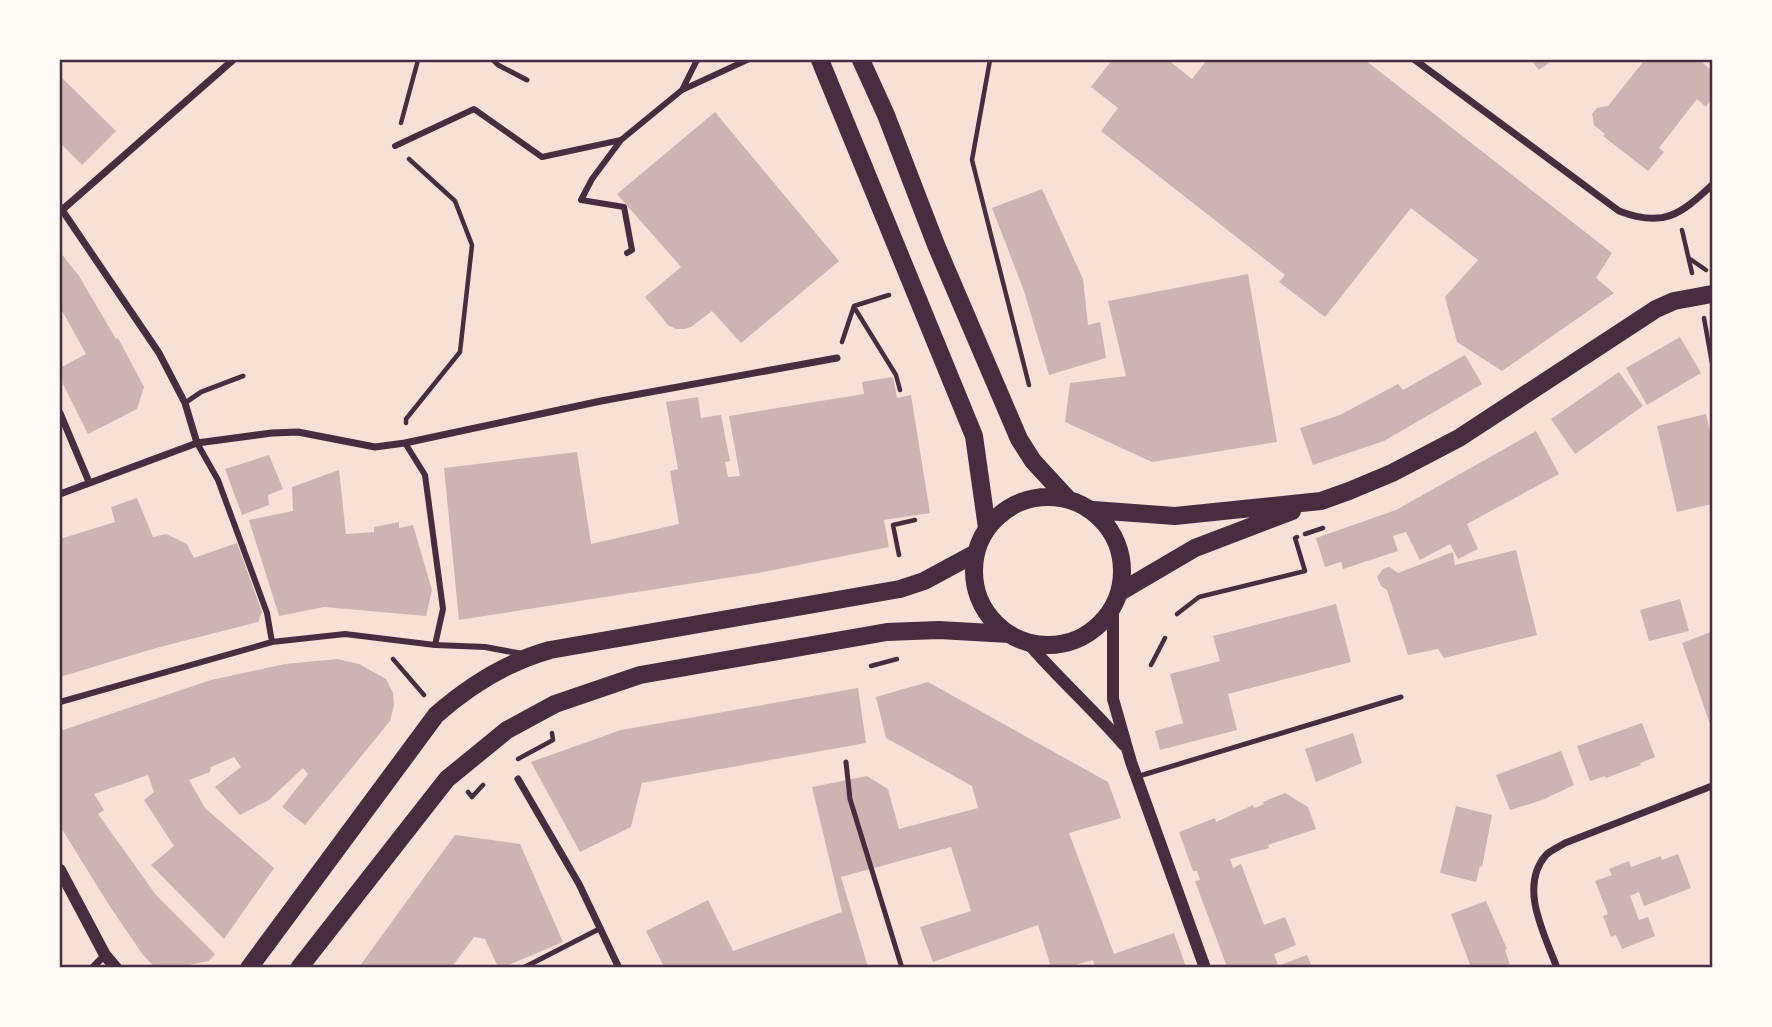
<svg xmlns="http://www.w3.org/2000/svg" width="1772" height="1027" font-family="'Golos Text',sans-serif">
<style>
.building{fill:#ccb4b1}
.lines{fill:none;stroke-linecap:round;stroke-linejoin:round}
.path{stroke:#4a2c40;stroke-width:4.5}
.service{stroke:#4a2c40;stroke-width:5}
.pedestrian{stroke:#4a2c40;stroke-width:6}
.minor{stroke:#4a2c40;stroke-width:7}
.tertiary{stroke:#4a2c40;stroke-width:12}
.primary{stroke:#4a2c40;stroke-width:18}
.neatline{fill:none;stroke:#4a2c40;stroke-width:2.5}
</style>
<rect width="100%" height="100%" fill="#f7e1d7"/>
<path class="building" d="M 1112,60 L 1168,60 L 1192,79 L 1207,60 L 1365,60 L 1612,253 L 1596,278 L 1614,293 L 1502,371 L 1457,342 L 1445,297 L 1478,260 L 1411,208 L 1325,317 L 1279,282 L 1285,275 L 1101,131 L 1118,108 L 1091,87 Z
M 1531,60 L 1553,60 L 1539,70 Z
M 1640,60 L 1702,60 L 1702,62 L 1712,71 L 1712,98 L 1706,107 L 1697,99 L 1659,148 L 1664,152 L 1648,171 L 1603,136 L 1605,134 L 1594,125 L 1592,114 L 1597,108 L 1608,106 L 1643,62 Z
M 60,76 L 116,131 L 82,165 L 60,143 Z
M 715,112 L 839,261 L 741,343 L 712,311 L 691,327 L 684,329 L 676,329 L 668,325 L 645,297 L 681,267 L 617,194 Z
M 1042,189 L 1083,279 L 1088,325 L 1100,322 L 1106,358 L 1049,375 L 1024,291 L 992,208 Z
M 60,252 L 79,276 L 116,339 L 118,338 L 144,387 L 137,409 L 88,434 L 60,378 L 60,368 L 86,354 L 60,307 Z
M 1248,274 L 1277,442 L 1152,462 L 1065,422 L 1070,383 L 1126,376 L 1108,301 Z
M 1680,337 L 1701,373 L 1647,405 L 1626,368 Z
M 1465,355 L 1482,384 L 1384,441 L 1313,465 L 1300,428 L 1340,415 L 1398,384 L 1403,390 Z
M 1619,372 L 1643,406 L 1575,454 L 1551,419 Z
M 893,377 L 897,398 L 911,395 L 930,513 L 884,520 L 889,547 L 758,573 L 459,620 L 444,468 L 577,452 L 591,544 L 679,524 L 670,471 L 678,469 L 666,402 L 698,397 L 701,418 L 721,415 L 730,461 L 725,462 L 728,477 L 740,476 L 729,416 L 864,394 L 862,382 Z
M 1706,414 L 1712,441 L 1712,504 L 1677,512 L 1657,426 Z
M 1536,431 L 1559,474 L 1467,524 L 1478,549 L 1458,559 L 1450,544 L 1420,560 L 1406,532 L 1393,536 L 1398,551 L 1343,569 L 1341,562 L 1325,567 L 1316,538 L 1396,510 Z
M 269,455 L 283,489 L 268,495 L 269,505 L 242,515 L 225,469 Z
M 339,470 L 346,534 L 374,532 L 374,527 L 399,522 L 399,528 L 413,525 L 432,590 L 426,616 L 324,607 L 279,616 L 249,520 L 293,511 L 292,487 Z
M 137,498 L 153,537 L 166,534 L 187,544 L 194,558 L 237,543 L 262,612 L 258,622 L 156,648 L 60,677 L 60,539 L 115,522 L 111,507 Z
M 1516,550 L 1537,635 L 1444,658 L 1438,649 L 1408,655 L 1387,590 L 1381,586 L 1377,577 L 1383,569 L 1389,567 L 1398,573 L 1453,552 L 1455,565 Z
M 1680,599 L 1689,631 L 1649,641 L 1640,610 Z
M 1336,604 L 1351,662 L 1228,694 L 1237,730 L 1160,750 L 1155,731 L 1183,723 L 1170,674 L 1220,661 L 1213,636 Z
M 1711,632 L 1712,637 L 1712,730 L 1682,643 Z
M 337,659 L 359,664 L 386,679 L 393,693 L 394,705 L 390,721 L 305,825 L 282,807 L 308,774 L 303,768 L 269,800 L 240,815 L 215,787 L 241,767 L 234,757 L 211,767 L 210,772 L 189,780 L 205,808 L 274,868 L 224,939 L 151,865 L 174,846 L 144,800 L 154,792 L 148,775 L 94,794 L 104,810 L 98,814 L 156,895 L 215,954 L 209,961 L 178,967 L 155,967 L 143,955 L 109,905 L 60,826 L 60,731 L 211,680 L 285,664 Z
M 928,682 L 1108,782 L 1121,818 L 1069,833 L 1114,954 L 1174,933 L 1186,967 L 1095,967 L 1093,960 L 1067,967 L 1051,967 L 1038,925 L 933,962 L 920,927 L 971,911 L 951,847 L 841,877 L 868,967 L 664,967 L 646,931 L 708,900 L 733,951 L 842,912 L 812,787 L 867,776 L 888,789 L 899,829 L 978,808 L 972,786 L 886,738 L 876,697 Z
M 858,688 L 866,743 L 642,783 L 631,827 L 580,852 L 531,762 L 621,730 Z
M 1642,723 L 1655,757 L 1640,763 L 1641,765 L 1606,778 L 1605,776 L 1590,781 L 1577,746 Z
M 1353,733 L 1362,763 L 1316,782 L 1305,749 Z
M 1561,751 L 1574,785 L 1542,800 L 1510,810 L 1496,775 Z
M 1285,793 L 1308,807 L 1316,829 L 1268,845 L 1269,848 L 1230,859 L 1233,868 L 1241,864 L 1264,925 L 1285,917 L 1296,945 L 1274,954 L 1278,965 L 1271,967 L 1227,967 L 1195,881 L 1200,880 L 1197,871 L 1193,871 L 1179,832 L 1215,818 L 1216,822 L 1253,805 L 1254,808 L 1264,804 L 1263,802 Z
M 1456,806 L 1492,815 L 1482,867 L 1480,866 L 1476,882 L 1440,873 Z
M 455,835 L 520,844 L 563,942 L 504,967 L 498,967 L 485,939 L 474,937 L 452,967 L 359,967 Z
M 1678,854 L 1691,888 L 1644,906 L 1639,892 L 1630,896 L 1639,920 L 1648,917 L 1655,936 L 1622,949 L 1616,935 L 1611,937 L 1603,916 L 1608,914 L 1595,881 L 1612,875 L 1609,869 L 1629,861 L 1631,867 L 1661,856 L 1662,860 Z
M 1486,901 L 1507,949 L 1505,950 L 1510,965 L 1503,967 L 1471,967 L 1451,914 Z
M 1307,955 L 1312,967 L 1275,967 Z"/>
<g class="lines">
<path class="path" d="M 990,60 L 972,160 L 1029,385
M 401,123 L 418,60
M 1682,230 L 1692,273
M 1690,259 L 1706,270
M 854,307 L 896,375 L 900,390
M 1704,318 L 1712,363
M 842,342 L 854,306 L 889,295
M 406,423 L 406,419 L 460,352 L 472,245 L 455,201 L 409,159
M 1305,534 L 1323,528
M 899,555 L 893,525 L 915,520
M 1177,614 L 1199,597 L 1305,571 L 1295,538 L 1297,537
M 393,659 L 424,695
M 1151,665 L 1165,638
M 871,666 L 897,659
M 518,759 L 553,740 L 552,733
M 468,792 L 472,797 L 483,785"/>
<path class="service" d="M 493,60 L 498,65 L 527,80
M 185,403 L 201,392 L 243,376
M 846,762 L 850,799 L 902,968
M 1136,777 L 1401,697
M 523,968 L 601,928"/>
<path class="pedestrian" d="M 682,90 L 747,60
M 621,140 L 592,179 L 581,200 L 624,207 L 632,250 L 627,253
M 395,146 L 474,109 L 542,157 L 621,140 L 682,90 L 697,60
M 197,443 L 218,480 L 267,613 L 272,642
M 405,443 L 425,475 L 443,609 L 435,645
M 60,702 L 272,642 L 345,634 L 435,645 L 485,647 L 523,654"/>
<path class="minor" d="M 1415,60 L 1619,211 C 1663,228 1680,215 1712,185
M 60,207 L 159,353 L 185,403 L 197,443
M 62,210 L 233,60
M 60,413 L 89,482
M 60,494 L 197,443 L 272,433 L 298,432 L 375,447 L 405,443 L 601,401 L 837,358
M 518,779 L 579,884 L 619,968
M 92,968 L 105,955
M 1557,968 C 1545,935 1518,887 1546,855 C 1551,850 1559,847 1565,843 L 1712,786"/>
<path class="tertiary" d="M 1113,611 L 1113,699 L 1131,762 L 1205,968
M 1027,642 C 1058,678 1093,709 1124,745
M 60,870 L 105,955 L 116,968"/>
<path class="primary" d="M 820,60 L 974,436 L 987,528
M 861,60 L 886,115 L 936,245 L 1019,439 L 1033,461 L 1068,499
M974 571a74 74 0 1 1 148 0a74 74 0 1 1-148 0Z
M 1093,510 L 1175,516 L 1321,501 L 1349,491 L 1392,473 L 1459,438 L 1656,309 L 1674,301 L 1712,294
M 1120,592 L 1195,548 L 1292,511
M 249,968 L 436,715 C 469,686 507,662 550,650 L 900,589 L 924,581 L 976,553
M 299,968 L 447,779 L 507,730 L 555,704 L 640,675 L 887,632 L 939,630 L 1009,634"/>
</g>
<rect width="1772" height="1027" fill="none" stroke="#fffaf5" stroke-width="122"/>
<rect x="61" y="61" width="1650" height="905" class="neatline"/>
</svg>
